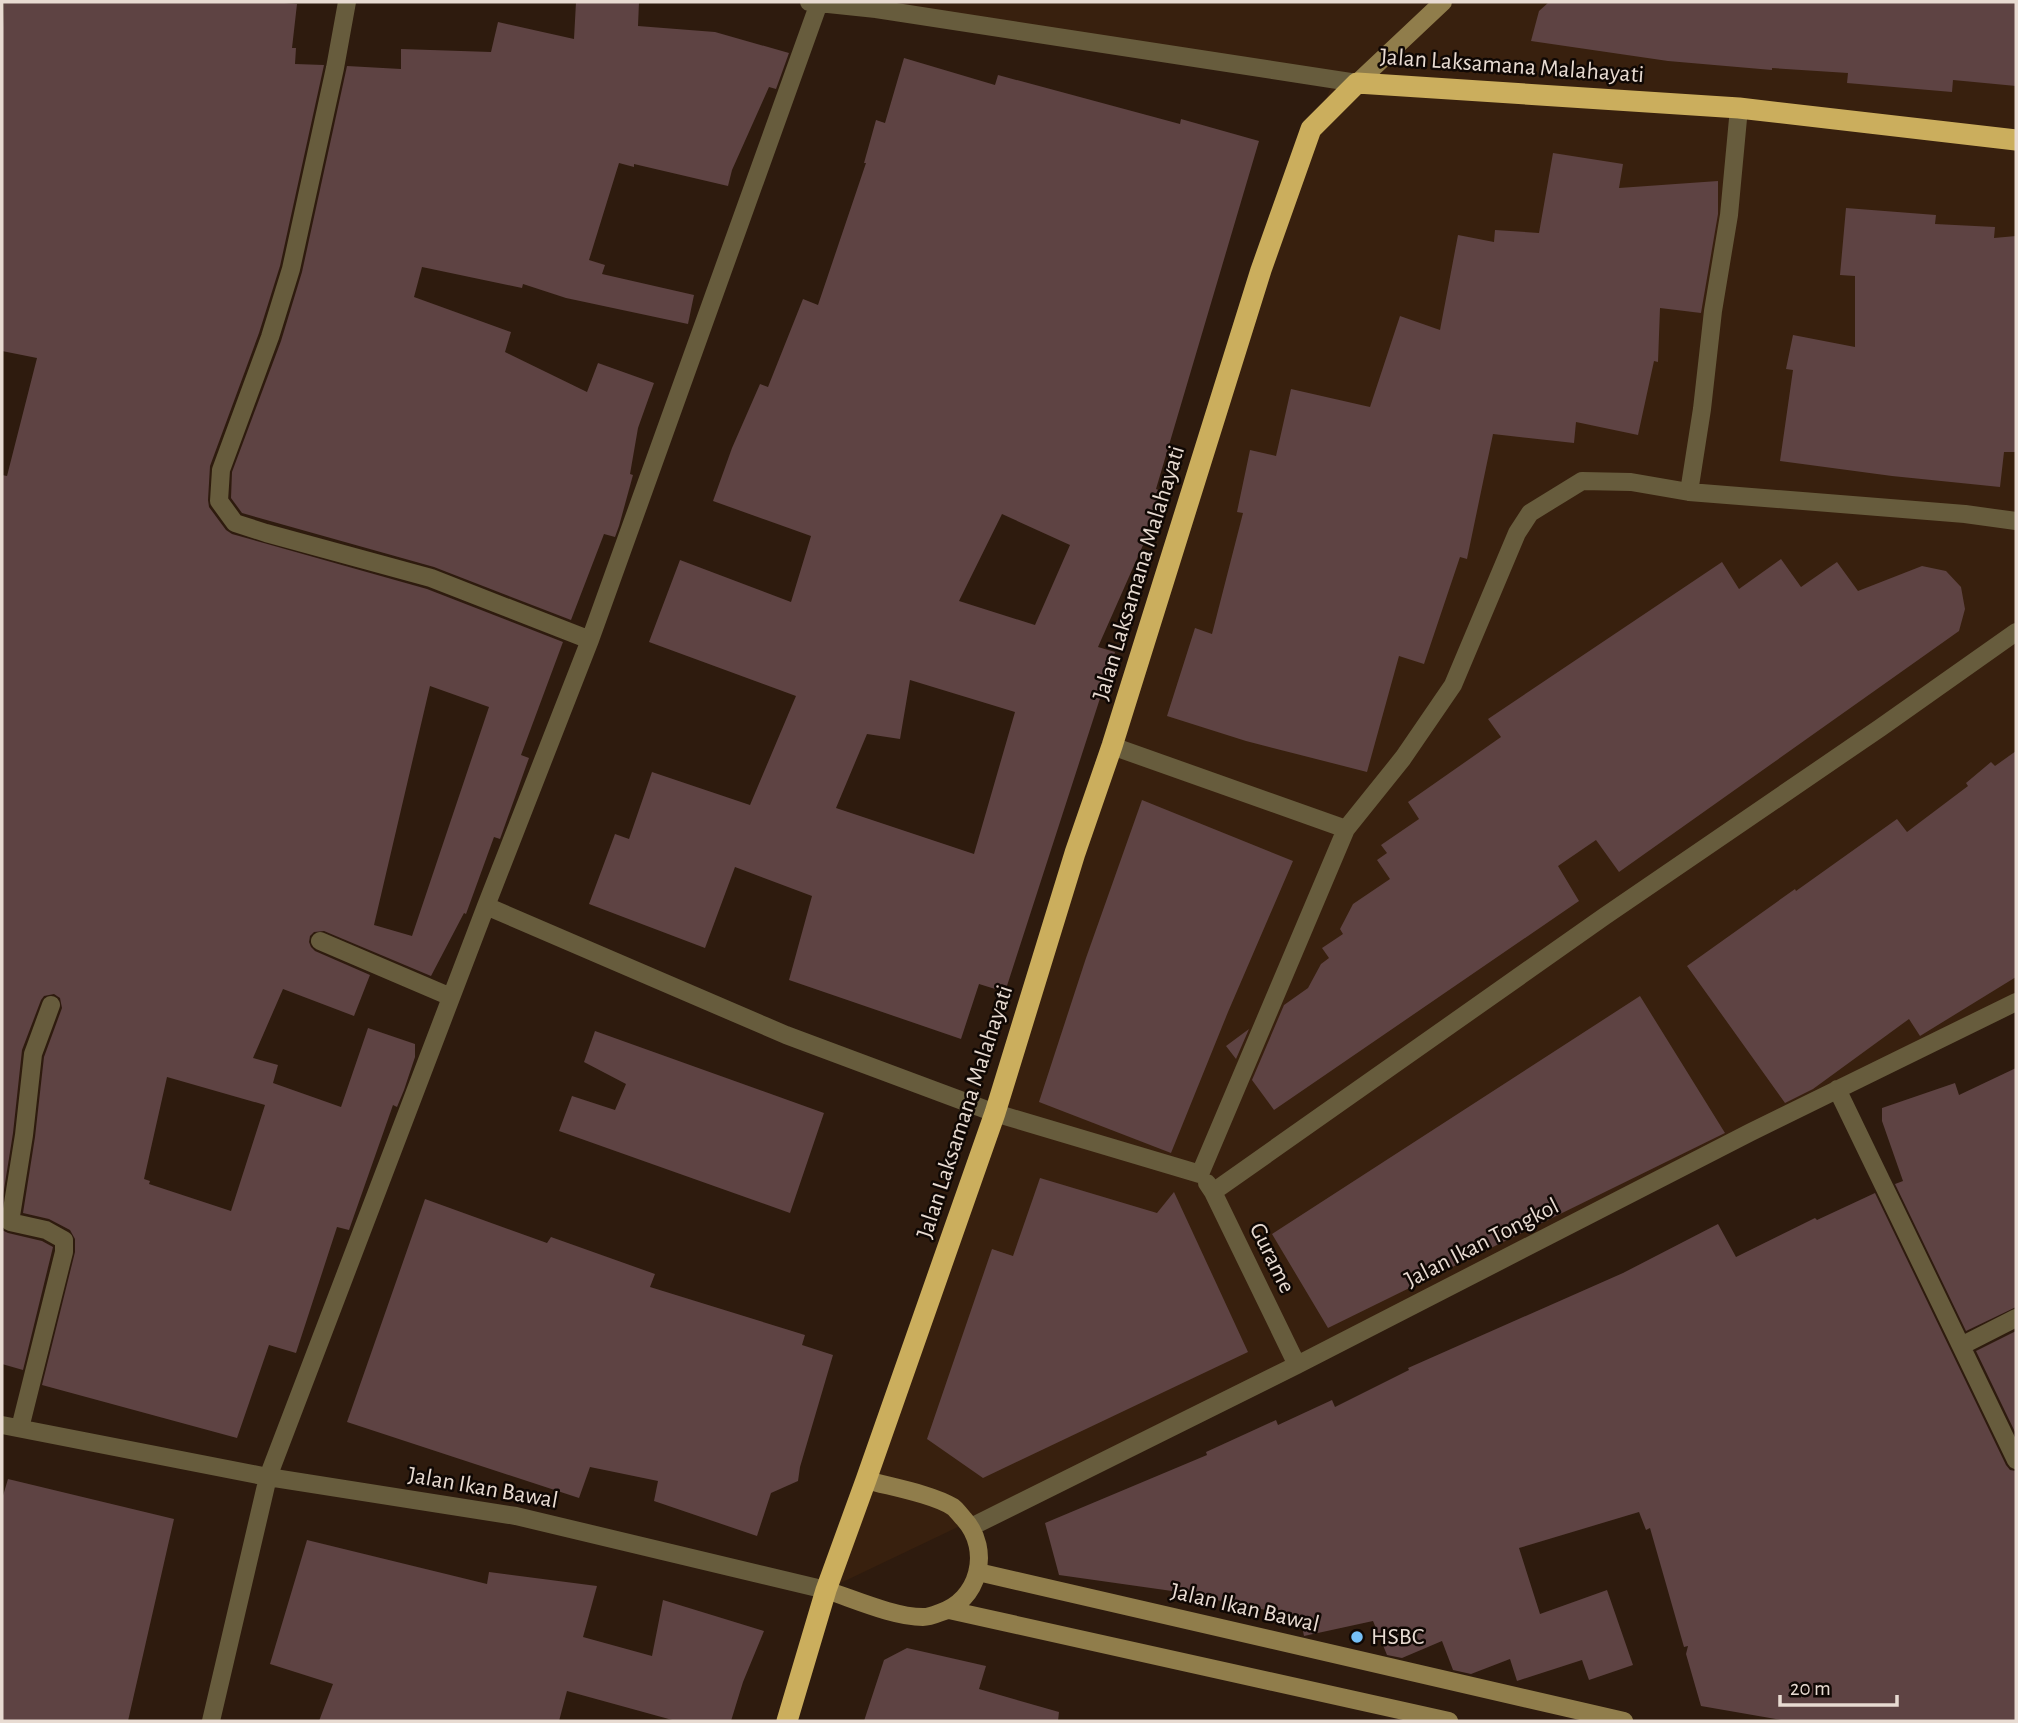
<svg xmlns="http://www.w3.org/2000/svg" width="2018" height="1723" font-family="'Alegreya Sans',sans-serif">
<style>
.built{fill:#38200e}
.building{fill:#5e4343;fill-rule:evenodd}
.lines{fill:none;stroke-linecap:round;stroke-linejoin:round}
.street{stroke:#675c3d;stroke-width:18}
.secondary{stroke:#907d4b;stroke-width:18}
.highway{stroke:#cbae5d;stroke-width:21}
.poi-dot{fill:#76c0f7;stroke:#100804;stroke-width:2.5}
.labels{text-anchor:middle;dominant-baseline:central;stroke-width:5;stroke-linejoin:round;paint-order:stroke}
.street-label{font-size:24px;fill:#e8dbd2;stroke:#100804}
.poi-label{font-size:24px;fill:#e8dbd2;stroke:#100804;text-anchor:start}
</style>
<rect width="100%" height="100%" fill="#2e1b0e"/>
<path class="built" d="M 809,2 L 2016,2 L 2016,1002 L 1297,1365 L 826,1590 L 866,1480 L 1261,270 L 1334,79 Z"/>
<path class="building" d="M 4,2 L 272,2 L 297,4 L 292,48 L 296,48 L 295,64 L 324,65 L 280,266 L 259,333 L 210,466 L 208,500 L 209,507 L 226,530 L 232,534 L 427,589 L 563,642 L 521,755 L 529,758 L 500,839 L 494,837 L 466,914 L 464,913 L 431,976 L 324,931 L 314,932 L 310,936 L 309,942 L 311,947 L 315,951 L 370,975 L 354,1016 L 283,989 L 253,1058 L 278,1065 L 273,1083 L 341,1107 L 368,1028 L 415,1044 L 415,1057 L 404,1090 L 397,1107 L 393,1105 L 349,1230 L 337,1227 L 296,1353 L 269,1345 L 237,1438 L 42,1385 L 75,1252 L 75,1239 L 70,1230 L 49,1219 L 23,1213 L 35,1137 L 44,1057 L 62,1008 L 60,998 L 54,994 L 44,996 L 41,1000 L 22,1050 L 13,1133 L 2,1202 L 2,475 L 7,476 L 37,358 L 2,351 L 2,53 ZM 430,686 L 489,707 L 412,936 L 374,925 ZM 167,1077 L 265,1105 L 231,1211 L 149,1184 L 150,1181 L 144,1179 Z
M 576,2 L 639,2 L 638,26 L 715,32 L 789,53 L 776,89 L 769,87 L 732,170 L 728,186 L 634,164 L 634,167 L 619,163 L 589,260 L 605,265 L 602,274 L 694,295 L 688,324 L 566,298 L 523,284 L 522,288 L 422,267 L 414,297 L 511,332 L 505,352 L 587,392 L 598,363 L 654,383 L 638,428 L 630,474 L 633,475 L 619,526 L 615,537 L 604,534 L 571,620 L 434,567 L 242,513 L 231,498 L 232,472 L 281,341 L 302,272 L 347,66 L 401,69 L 401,49 L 491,52 L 498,22 L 574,39 Z
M 1549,2 L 2016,2 L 2016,86 L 1953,80 L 1952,92 L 1847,83 L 1848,73 L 1772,68 L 1772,70 L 1668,61 L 1531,41 L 1539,11 Z
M 904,58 L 995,85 L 998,75 L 1180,124 L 1181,119 L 1259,141 L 1156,489 L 1166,493 L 1098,647 L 1115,652 L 1005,992 L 979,984 L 961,1039 L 789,980 L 812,896 L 735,867 L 705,948 L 589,904 L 615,834 L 629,839 L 652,772 L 750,805 L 796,696 L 649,642 L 680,560 L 791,602 L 811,536 L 713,501 L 732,448 L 760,384 L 768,387 L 803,299 L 818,305 L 866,163 L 864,163 L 876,120 L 885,123 ZM 1002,514 L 1070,545 L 1035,625 L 959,601 ZM 910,680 L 1015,712 L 974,854 L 836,808 L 867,734 L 900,739 Z
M 1553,153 L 1623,164 L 1619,188 L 1718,181 L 1718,214 L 1701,313 L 1660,308 L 1658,362 L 1654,361 L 1638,435 L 1576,422 L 1574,443 L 1493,434 L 1467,559 L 1460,557 L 1424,664 L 1399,656 L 1367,772 L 1246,741 L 1167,716 L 1195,628 L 1212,634 L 1243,513 L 1237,512 L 1250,450 L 1276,456 L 1291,389 L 1370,407 L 1400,316 L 1440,330 L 1458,235 L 1494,242 L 1495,230 L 1539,233 Z
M 1846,208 L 1936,215 L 1935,224 L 1995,227 L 1994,238 L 2016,236 L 2016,452 L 2004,452 L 2000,487 L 1892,476 L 1780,461 L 1793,370 L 1786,369 L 1793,335 L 1855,347 L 1855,276 L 1840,275 Z
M 1781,559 L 1801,587 L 1837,562 L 1858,591 L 1922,566 L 1946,571 L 1961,587 L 1965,609 L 1959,631 L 1619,872 L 1596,840 L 1558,866 L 1579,901 L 1274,1110 L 1252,1080 L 1284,1005 L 1308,988 L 1321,964 L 1329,958 L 1322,948 L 1343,934 L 1340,929 L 1353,904 L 1390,879 L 1377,860 L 1387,853 L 1381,845 L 1419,819 L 1408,802 L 1501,737 L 1488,719 L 1722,562 L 1739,589 Z
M 2016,751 L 2016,977 L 1920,1036 L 1909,1019 L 1813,1089 L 1785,1103 L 1687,966 L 1795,889 L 1796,891 L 1897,819 L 1907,832 L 1968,786 L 1966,783 L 1991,762 L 1995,766 Z
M 1142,800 L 1293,861 L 1228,1012 L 1171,1153 L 1039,1102 L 1086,958 Z
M 1640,996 L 1725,1133 L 1328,1328 L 1272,1234 Z
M 1249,1029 L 1236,1059 L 1226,1046 Z
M 595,1031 L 824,1113 L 790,1213 L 559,1131 L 572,1096 L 615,1110 L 626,1084 L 584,1062 Z
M 2016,1068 L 2016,1307 L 1966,1331 L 1895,1184 L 1903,1181 L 1882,1121 L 1882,1108 L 1955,1083 L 1959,1095 Z
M 1040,1178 L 1157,1213 L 1174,1192 L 1248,1352 L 983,1478 L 927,1439 L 992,1249 L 1013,1256 Z
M 1875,1193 L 2006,1465 L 2010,1470 L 2016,1471 L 2016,1721 L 1787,1721 L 1701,1706 L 1686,1654 L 1688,1646 L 1684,1647 L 1650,1528 L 1646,1530 L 1639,1512 L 1519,1548 L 1540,1614 L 1607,1590 L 1633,1665 L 1589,1680 L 1582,1660 L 1517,1681 L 1510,1659 L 1471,1674 L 1453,1670 L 1442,1641 L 1402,1658 L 1387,1655 L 1373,1621 L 1304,1636 L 1300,1617 L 1172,1591 L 1059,1575 L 1045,1523 L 1207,1455 L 1206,1452 L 1276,1420 L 1278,1425 L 1332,1400 L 1335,1407 L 1409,1370 L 1408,1368 L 1623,1273 L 1718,1224 L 1736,1257 L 1815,1218 L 1817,1220 Z
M 425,1199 L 547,1243 L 551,1237 L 655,1274 L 650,1287 L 805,1335 L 802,1345 L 833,1355 L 800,1467 L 798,1481 L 771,1493 L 757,1536 L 654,1501 L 658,1481 L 590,1467 L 579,1498 L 347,1422 Z
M 2,1230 L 8,1233 L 42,1241 L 53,1247 L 23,1370 L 2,1364 Z
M 2016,1331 L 2016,1434 L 1976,1351 Z
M 8,1479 L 174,1519 L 128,1721 L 2,1721 L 2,1499 Z
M 307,1540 L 487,1584 L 489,1572 L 597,1586 L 583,1637 L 652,1656 L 663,1600 L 764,1631 L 743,1682 L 731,1721 L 676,1721 L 567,1691 L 559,1721 L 319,1721 L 333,1684 L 270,1664 Z
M 907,1648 L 986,1666 L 979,1689 L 1059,1712 L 1058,1721 L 864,1721 L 884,1660 Z"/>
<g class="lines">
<path class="street" d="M 347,2 L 335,68 L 291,269 L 270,337 L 221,470 L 219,501 L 235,523 L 266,533 L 431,578 L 590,640
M 809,2 L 876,9 L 1357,83
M 1689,492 L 1702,409 L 1713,311 L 1729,215 L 1739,108
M 1112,746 L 1346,829
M 486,906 L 786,1035 L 995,1113 L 1200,1174
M 320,941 L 451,997
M 1837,1089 L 2016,1460
M 1200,1174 L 1346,829 L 1403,758 L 1453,685 L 1517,533 L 1530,513 L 1582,481 L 1631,482 L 1689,492 L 1965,514 L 2016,521
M 1207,1183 L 1213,1192 L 1297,1365
M 1213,1192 L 1605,916 L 1880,728 L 2016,632
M 1961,1346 L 2016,1318
M 2,1425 L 268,1477 L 516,1516 L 826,1590
M 20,1428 L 64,1252 L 64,1240 L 46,1230 L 10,1222 L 24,1135 L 33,1054 L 51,1005
M 971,1527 L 1297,1365 L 1751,1132 L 2016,1002
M 211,1721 L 268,1477 L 486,906 L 590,640 L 819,3"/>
<path class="secondary" d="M 1357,83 L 1443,2
M 978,1572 L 1624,1721
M 826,1590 C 854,1599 894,1617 923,1617 C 928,1617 934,1615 939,1613 C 979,1601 992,1550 964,1519 C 960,1515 957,1510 953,1507 C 932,1494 891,1487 866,1480
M 949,1610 L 1449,1721"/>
<path class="highway" d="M 787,1721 L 826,1590 L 866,1480 L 995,1113 L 1075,853 L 1112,746 L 1261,270 L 1311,129 L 1357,83 L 1739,108 L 2016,140"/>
</g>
<circle class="poi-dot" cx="1357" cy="1637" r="7"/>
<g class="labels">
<g class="street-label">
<text transform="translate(1512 66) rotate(4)">Jalan Laksamana Malahayati</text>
<text transform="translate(1139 573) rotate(-73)">Jalan Laksamana Malahayati</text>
<text transform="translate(965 1112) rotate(-72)">Jalan Laksamana Malahayati</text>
<text transform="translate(1482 1243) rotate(-27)">Jalan Ikan Tongkol</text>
<text transform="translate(1272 1258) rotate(64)">Gurame</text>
<text transform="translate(483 1488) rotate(10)">Jalan Ikan Bawal</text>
<text transform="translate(1245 1608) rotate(13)">Jalan Ikan Bawal</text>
</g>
<g class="poi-label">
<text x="1371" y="1637">HSBC</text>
</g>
</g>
<rect width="2018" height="1723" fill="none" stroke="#e8dbd2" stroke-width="7"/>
<path d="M1780 1695v10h117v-10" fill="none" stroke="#e8dbd2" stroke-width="3.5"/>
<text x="1790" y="1695" font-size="21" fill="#e8dbd2" stroke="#100804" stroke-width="5" paint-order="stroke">20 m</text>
</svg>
